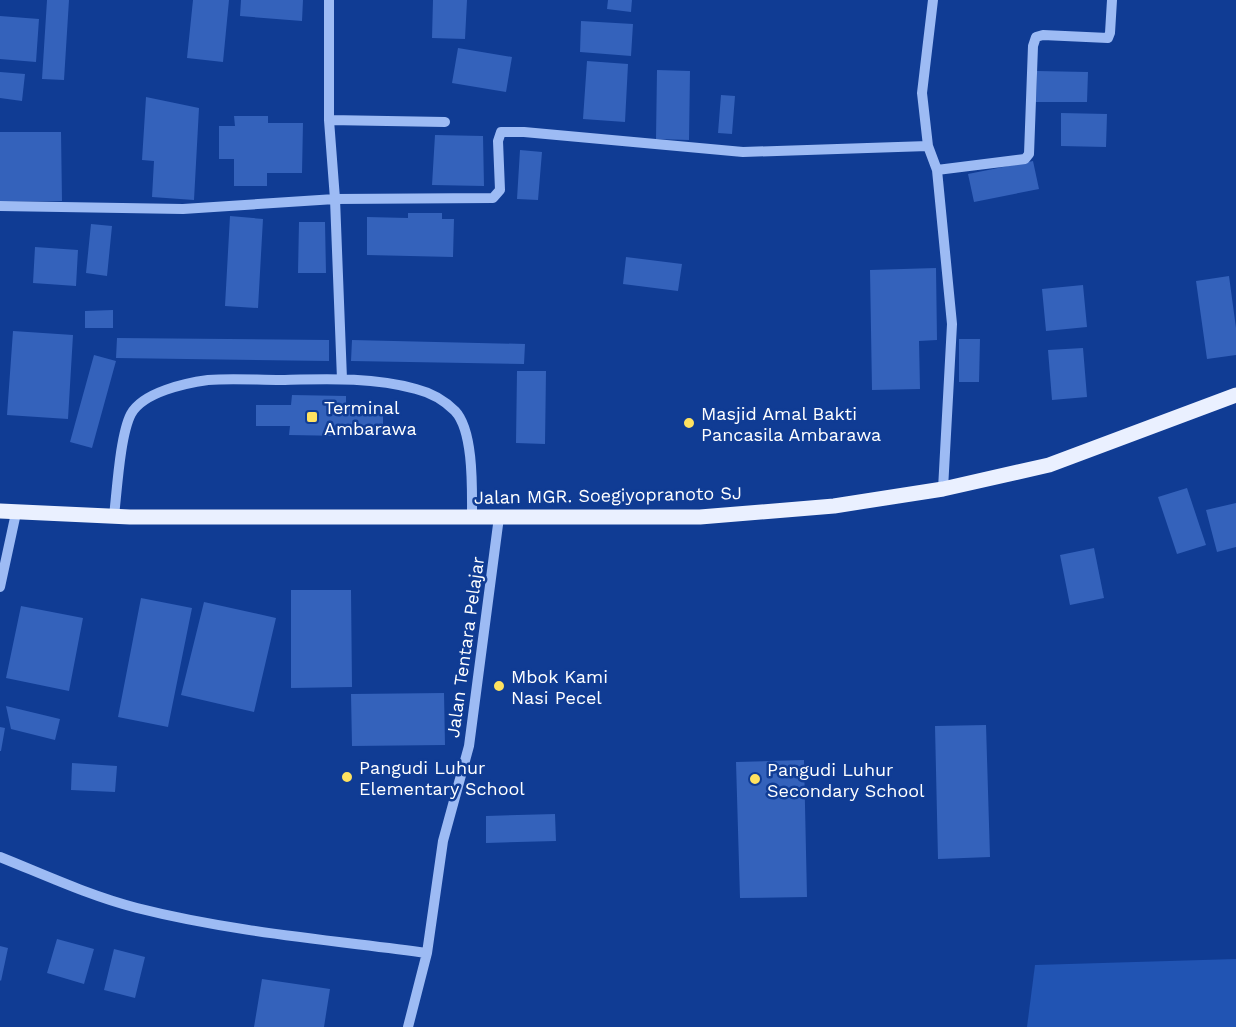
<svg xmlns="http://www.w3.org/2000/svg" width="1236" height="1027" font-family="'Work Sans',sans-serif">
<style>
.green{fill:#2154b3}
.building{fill:#3462bb}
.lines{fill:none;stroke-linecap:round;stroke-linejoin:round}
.minor{stroke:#9dbbf4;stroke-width:10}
.major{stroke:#eaf0ff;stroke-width:15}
.poi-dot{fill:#ffe260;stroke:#103c94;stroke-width:2}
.labels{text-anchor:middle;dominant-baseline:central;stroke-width:5;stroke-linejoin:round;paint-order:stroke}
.poi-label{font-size:18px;fill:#fff;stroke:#103c94;text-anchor:start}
.street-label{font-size:18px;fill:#fff;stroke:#103c94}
</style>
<rect width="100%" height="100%" fill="#103c94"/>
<path class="green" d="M 1236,959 L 1236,1027 L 1027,1027 L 1035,965 Z"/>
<path class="building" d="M 47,0 L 69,0 L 64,80 L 42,79 Z
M 193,0 L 229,0 L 223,62 L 187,58 Z
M 241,0 L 303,0 L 302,21 L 240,16 Z
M 433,0 L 467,0 L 465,39 L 432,38 Z
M 608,0 L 632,0 L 631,12 L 607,9 Z
M 0,16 L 39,19 L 36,62 L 0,59 Z
M 581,21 L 633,24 L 631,56 L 580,52 Z
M 458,48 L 512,57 L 506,92 L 452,83 Z
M 587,61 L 628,64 L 625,122 L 583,119 Z
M 657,70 L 690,71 L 689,140 L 656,139 Z
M 1037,71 L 1088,72 L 1087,102 L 1036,102 Z
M 0,72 L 25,74 L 22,101 L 0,98 Z
M 721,95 L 735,96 L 732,134 L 718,133 Z
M 146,97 L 199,108 L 194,200 L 152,197 L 154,161 L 142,160 Z
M 1061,113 L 1107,114 L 1106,147 L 1061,146 Z
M 234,116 L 268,116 L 268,123 L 303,123 L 302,173 L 267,173 L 267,186 L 234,186 L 234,159 L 219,159 L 219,126 L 235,126 Z
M 0,132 L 61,132 L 62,201 L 0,201 Z
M 435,135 L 483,136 L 484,186 L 432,185 Z
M 520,150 L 542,152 L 538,200 L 517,199 Z
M 1033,161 L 1039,189 L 974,202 L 968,174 Z
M 408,213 L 442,213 L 442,219 L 454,219 L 453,257 L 367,255 L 367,217 L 408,218 Z
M 230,216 L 263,219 L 258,308 L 225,306 Z
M 299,222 L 325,222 L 326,273 L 298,273 Z
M 91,224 L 112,226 L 107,276 L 86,273 Z
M 35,247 L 78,250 L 76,286 L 33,283 Z
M 626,257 L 682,264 L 678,291 L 623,284 Z
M 936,268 L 937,340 L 919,341 L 920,389 L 872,390 L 870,270 Z
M 1229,276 L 1236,328 L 1236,355 L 1207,359 L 1196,281 Z
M 1083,285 L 1087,327 L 1046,331 L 1042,289 Z
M 113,310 L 113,328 L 85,328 L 85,311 Z
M 13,331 L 73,335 L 68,419 L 7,415 Z
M 117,338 L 329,340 L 329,361 L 116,358 Z
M 959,339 L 980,339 L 979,382 L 959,382 Z
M 352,340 L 525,344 L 524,364 L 351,361 Z
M 1083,348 L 1087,397 L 1052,400 L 1048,350 Z
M 94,355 L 116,361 L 92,448 L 70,442 Z
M 517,371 L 546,371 L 545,444 L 516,443 Z
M 292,395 L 346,396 L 346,406 L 383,407 L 383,428 L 345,427 L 345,436 L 289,435 L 290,426 L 256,426 L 256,405 L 291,405 Z
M 1187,488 L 1206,545 L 1177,554 L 1158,497 Z
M 1236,503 L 1236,547 L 1217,552 L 1206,510 Z
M 1094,548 L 1104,598 L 1070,605 L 1060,555 Z
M 291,590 L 351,590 L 352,687 L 291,688 Z
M 141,598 L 192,608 L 168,727 L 118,717 Z
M 204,602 L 276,618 L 254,712 L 181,695 Z
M 21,606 L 83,618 L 69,691 L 6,678 Z
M 444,693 L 445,745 L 352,746 L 351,694 Z
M 6,706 L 60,719 L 55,740 L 11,729 Z
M 986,725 L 990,857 L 938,859 L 935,726 Z
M 0,727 L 5,728 L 1,751 L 0,751 Z
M 804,760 L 807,897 L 740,898 L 736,762 Z
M 72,763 L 117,766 L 115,792 L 71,790 Z
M 555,814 L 556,841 L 486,843 L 486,816 Z
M 57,939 L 94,949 L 84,984 L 47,973 Z
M 0,946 L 8,948 L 1,981 L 0,980 Z
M 114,949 L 145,957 L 135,998 L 104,990 Z
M 262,979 L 330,989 L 324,1027 L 254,1027 Z"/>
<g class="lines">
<path class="minor" d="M 329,0 L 329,120 L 335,199 L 342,379
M 933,0 L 922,93 L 928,146 L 937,170 L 952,324 L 943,489
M 329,120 L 445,122
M 937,170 L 1025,159 L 1029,154 L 1033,46 L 1036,37 L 1043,35 L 1108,38 L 1110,33 L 1112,0
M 0,206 L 183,209 L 335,199 L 493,198 L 500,190 L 498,141 L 501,132 L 524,132 L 743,152 L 928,146
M 114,516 C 117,491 120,435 131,414 C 143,392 186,383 208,380 C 232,378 257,380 281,380 C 327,379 372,377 416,389 C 432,393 444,400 455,411 C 474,431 472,490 472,517
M 0,587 L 16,513
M 0,857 C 45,875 90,896 137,908 C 232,932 330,940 427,953
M 408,1027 L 427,953 L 443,841 L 469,746 L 499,517"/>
<path class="major" d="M 0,511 L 130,517 L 700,517 L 834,506 L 943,489 L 1049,465 L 1236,395"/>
</g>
<g class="poi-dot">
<rect x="306" y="411" width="12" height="12" rx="3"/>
<circle cx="689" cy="423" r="6"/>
<circle cx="499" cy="686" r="6"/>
<circle cx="347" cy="777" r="6"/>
<circle cx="755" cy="779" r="6"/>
</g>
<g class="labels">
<g class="poi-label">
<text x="324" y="407">Terminal<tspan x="324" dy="21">Ambarawa</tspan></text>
<text x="701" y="413">Masjid Amal Bakti<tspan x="701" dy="21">Pancasila Ambarawa</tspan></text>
<text x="511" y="676">Mbok Kami<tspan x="511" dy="21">Nasi Pecel</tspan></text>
<text x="359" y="767">Pangudi Luhur<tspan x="359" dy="21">Elementary School</tspan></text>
<text x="767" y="769">Pangudi Luhur<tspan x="767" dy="21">Secondary School</tspan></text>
</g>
<g class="street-label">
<text transform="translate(608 495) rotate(-1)">Jalan MGR. Soegiyopranoto SJ</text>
<text transform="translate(465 647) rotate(-82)">Jalan Tentara Pelajar</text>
</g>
</g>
</svg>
